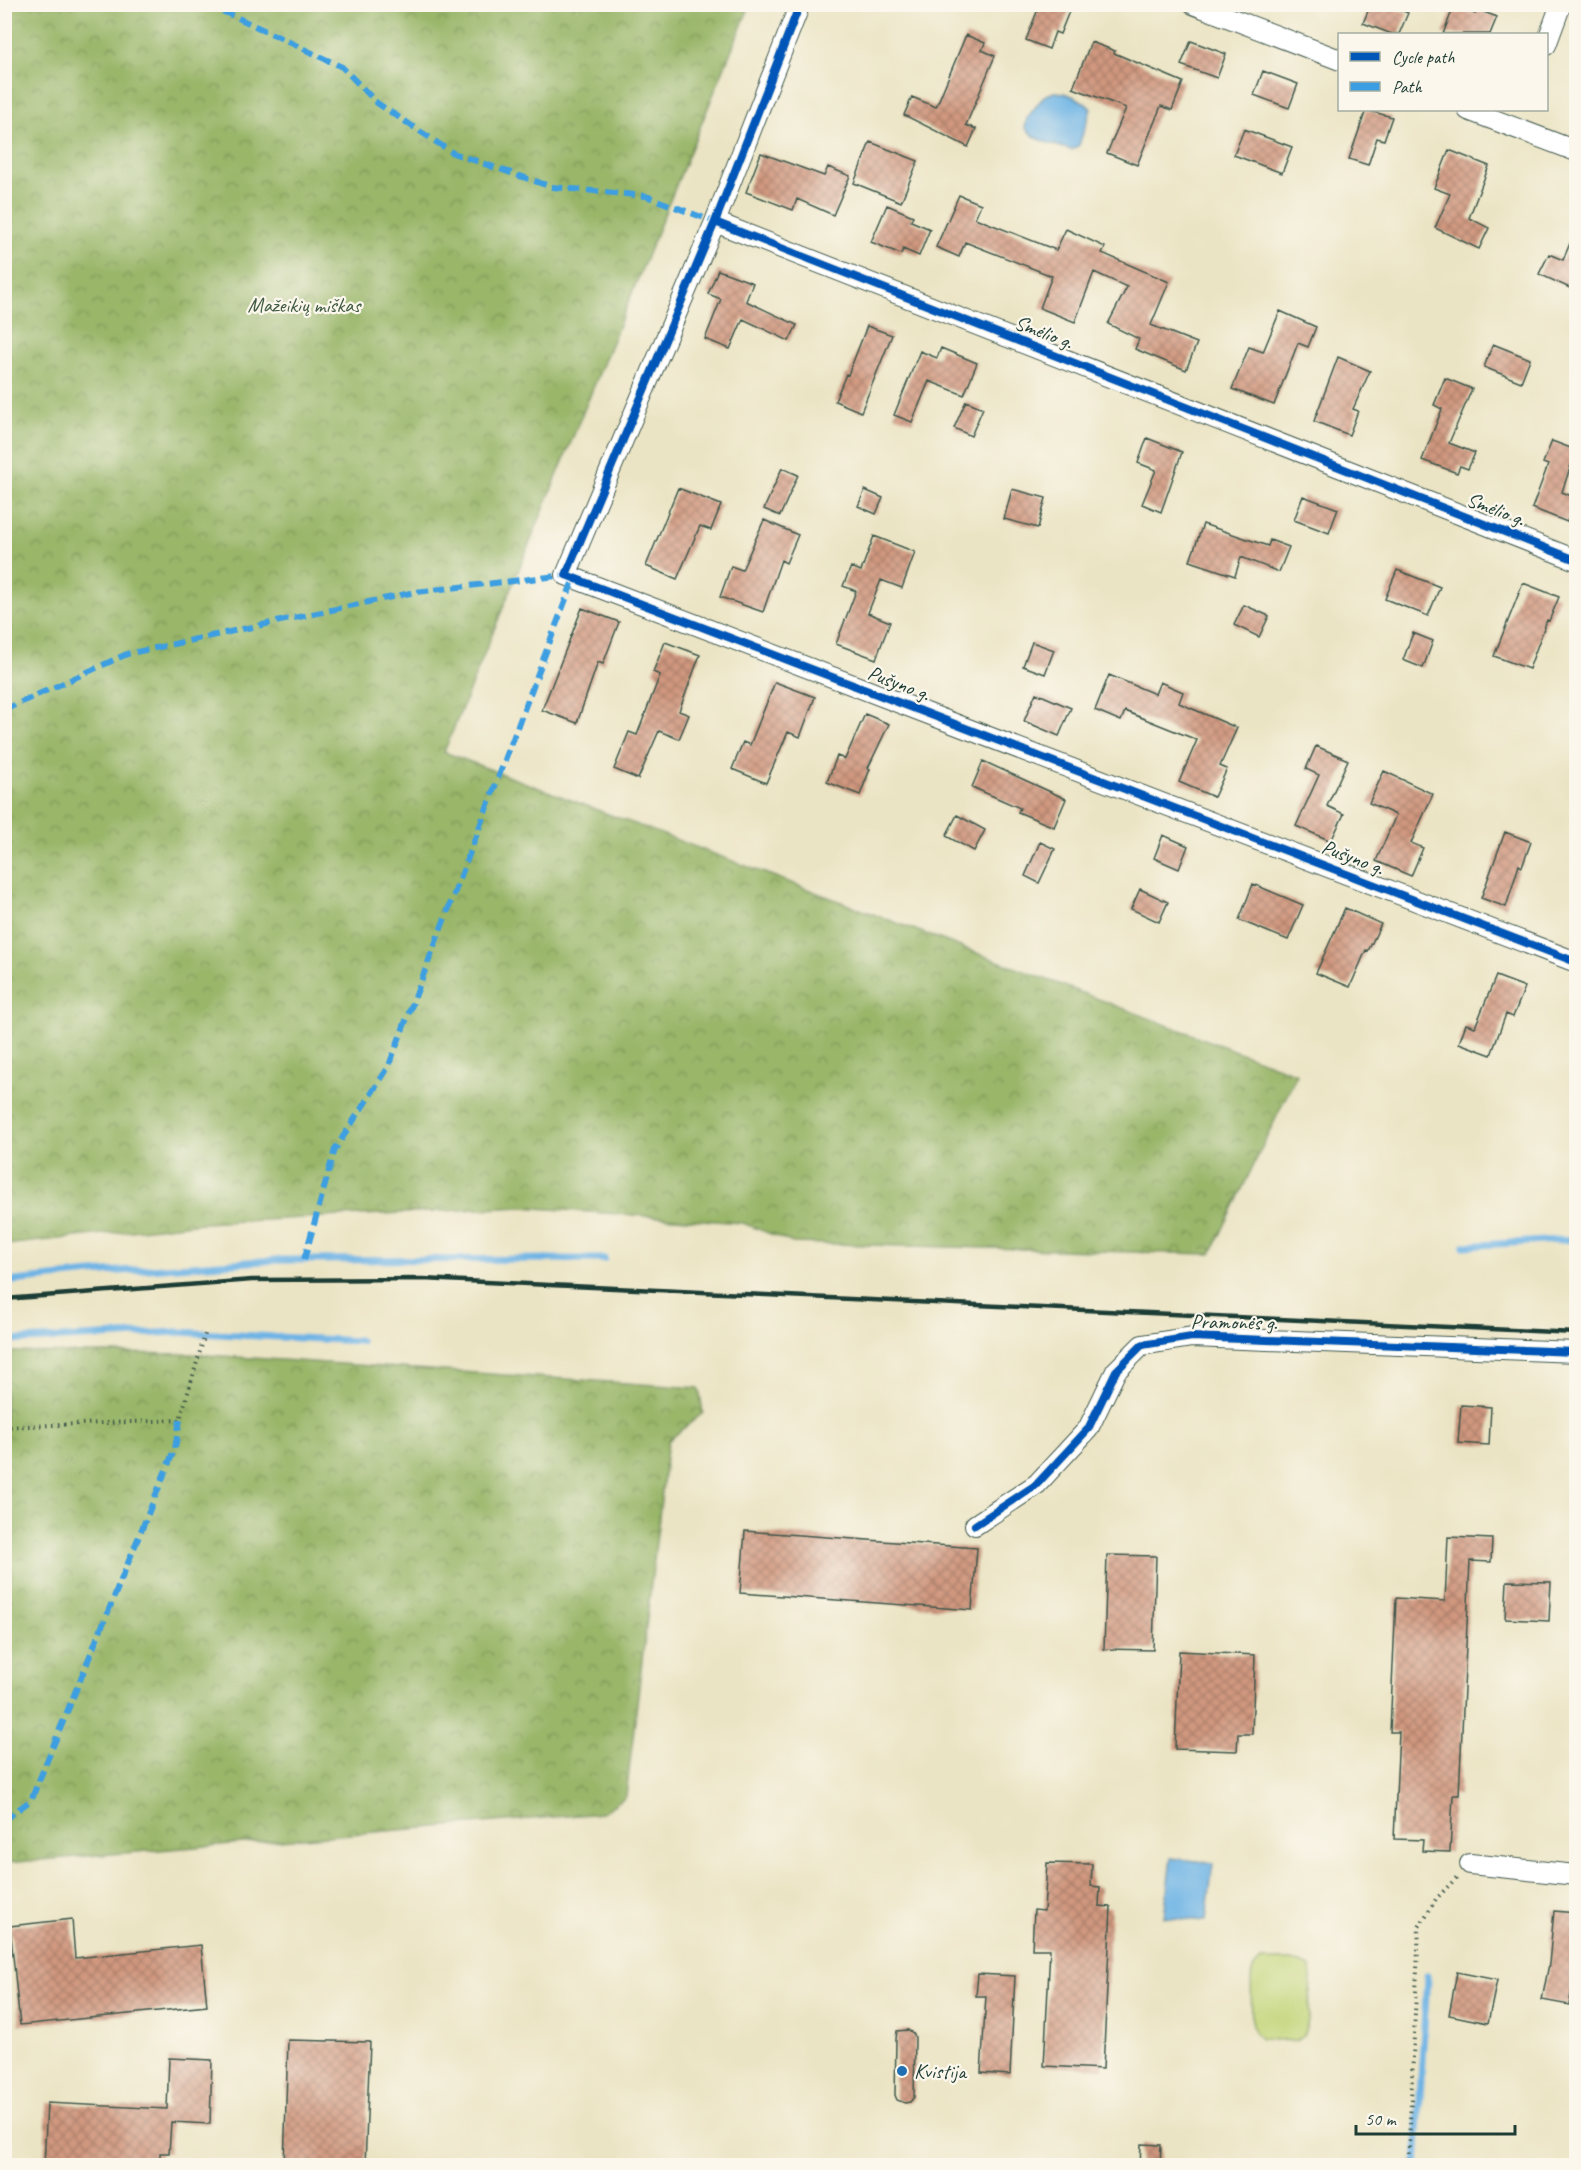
<svg xmlns="http://www.w3.org/2000/svg" width="1581" height="2170" font-family="Caveat,sans-serif">
<style>
.green{fill:#c2d579;stroke:#708956;stroke-width:1.5}
.forest{fill:url(#forest-crowns);stroke:#5c7a4e;stroke-width:1.5}
.water{fill:#6eb4e5;stroke:#46788c;stroke-width:1.5}
.lines{fill:none;stroke-linecap:round;stroke-linejoin:round}
.stream{stroke:#6eb4e5;stroke-width:7}
.building{fill:url(#building-cross-hatch)}
.minor-casing{stroke:#3e564a;stroke-width:22}
.path{stroke:#3e564a;stroke-width:4;stroke-dasharray:1.5 4.5;stroke-linecap:butt}
.minor{stroke:#fff;stroke-width:20}
.rail{stroke:#1f3d34;stroke-width:4.5}
.quiet{stroke:#3c9ee2;stroke-width:6;stroke-dasharray:12 6;stroke-linecap:butt}
.cycleway-casing{stroke:#fbf7ec;stroke-width:11}
.cycleway{stroke:#0057b8;stroke-width:8}
.poi-dot{fill:#1f6fb2;stroke:#fbf7ec;stroke-width:2}
.labels{text-anchor:middle;dominant-baseline:central;stroke-width:4.5;stroke-linejoin:round;paint-order:stroke}
.park-label{font-size:21px;fill:#405b42;stroke:#fbf7ec}
.street-label{font-size:21px;fill:#1f3d34;stroke:#fbf7ec}
.poi-label{font-size:21px;fill:#1f3d34;stroke:#fbf7ec;text-anchor:start}
</style>
<defs>
<pattern id="forest-crowns" width="20" height="18" patternUnits="userSpaceOnUse" patternTransform="scale(1.5)"><rect width="20" height="18" fill="#99b669"/><path d="M2 6a3 3 0 1 1 6 0M12 15a3 3 0 1 1 6 0" fill="none" stroke="#7c9557"/></pattern>
<pattern id="building-cross-hatch" width="8" height="8" patternUnits="userSpaceOnUse" patternTransform="scale(1.5)"><rect width="8" height="8" fill="#d1987f"/><path d="M0 0l8 8M0 8l8-8" fill="none" stroke="#a97d69"/></pattern>
</defs>
<rect width="100%" height="100%" fill="#fbf7ec"/>
<filter id="ink" filterUnits="userSpaceOnUse"><feTurbulence type="fractalNoise" baseFrequency=".0167" numOctaves="2"/><feDisplacementMap in="SourceGraphic" scale="12" xChannelSelector="R" yChannelSelector="G"/><feConvolveMatrix kernelMatrix="1 2 1 2 8 2 1 2 1" color-interpolation-filters="sRGB"/></filter>
<filter id="wash" filterUnits="userSpaceOnUse"><feTurbulence type="fractalNoise" baseFrequency=".008" numOctaves="4" result="noise"/><feDisplacementMap in="SourceGraphic" scale="24" xChannelSelector="R" yChannelSelector="G"/><feGaussianBlur stdDeviation="1.35" result="paint"/><feColorMatrix in="noise" values="0 0 0 0 0 0 0 0 0 0 0 0 0 0 0 0 0 1.4 0 .05"/><feComposite in="paint" operator="in"/></filter>
<g filter="url(#wash)">
<rect width="100%" height="100%" fill="#ebe4c4"/>
<path class="green" d="M 1261,1960 L 1292,1960 L 1310,1967 L 1311,1976 L 1309,2016 L 1306,2029 L 1302,2037 L 1295,2041 L 1261,2039 L 1255,2034 L 1252,2027 L 1251,1978 L 1253,1968 Z"/>
<path class="forest" d="M 4,5 L 750,5 L 444,752 L 1297,1074 L 1211,1254 L 793,1243 L 743,1223 L 522,1207 L 202,1223 L 5,1245 Z
M 5,1352 L 192,1354 L 699,1388 L 703,1413 L 668,1441 L 626,1796 L 602,1813 L 5,1863 Z"/>
<path class="water" d="M 1054,92 C 1067,92 1082,99 1091,109 L 1079,145 L 1072,150 C 1054,145 1037,142 1025,128 L 1027,118 L 1044,96 Z
M 1171,1858 L 1213,1863 L 1206,1921 L 1164,1917 Z"/>
<g class="lines">
<path class="stream" d="M 1464,1246 L 1576,1239
M 4,1282 L 92,1273 L 277,1260 L 604,1259
M 4,1341 L 178,1332 L 360,1341
M 1416,2166 L 1427,1976"/>
</g>
<g id="blocks">
<path class="building" d="M 1040,4 L 1072,4 L 1060,34 L 1055,32 L 1049,49 L 1026,40 Z
M 1371,4 L 1386,4 L 1408,13 L 1399,34 L 1392,34 L 1363,23 Z
M 1454,6 L 1475,14 L 1476,9 L 1497,17 L 1490,34 L 1443,34 Z
M 966,35 L 985,43 L 982,50 L 995,56 L 966,125 L 976,129 L 968,147 L 904,115 L 912,97 L 936,107 Z
M 1191,41 L 1226,54 L 1217,78 L 1181,65 Z
M 1091,42 L 1115,51 L 1114,53 L 1183,82 L 1172,110 L 1161,106 L 1137,165 L 1107,153 L 1126,108 L 1073,88 Z
M 1263,71 L 1298,84 L 1289,108 L 1254,95 Z
M 1366,110 L 1392,117 L 1384,140 L 1377,138 L 1368,165 L 1349,159 Z
M 1244,129 L 1292,147 L 1282,173 L 1234,155 Z
M 870,142 L 918,161 L 901,202 L 854,183 Z
M 1449,150 L 1489,166 L 1469,218 L 1489,228 L 1479,249 L 1435,228 L 1450,194 L 1434,188 Z
M 761,153 L 824,176 L 828,167 L 850,176 L 833,215 L 797,199 L 793,210 L 746,192 Z
M 959,195 L 981,204 L 975,218 L 1056,250 L 1066,229 L 1105,247 L 1102,253 L 1169,282 L 1151,325 L 1197,343 L 1186,370 L 1135,349 L 1139,339 L 1108,324 L 1127,287 L 1094,272 L 1075,322 L 1040,308 L 1052,276 L 965,242 L 959,257 L 936,247 Z
M 887,205 L 913,216 L 911,221 L 930,229 L 919,256 L 903,249 L 901,254 L 871,242 Z
M 1576,229 L 1576,280 L 1572,289 L 1539,274 L 1549,254 L 1563,260 Z
M 718,270 L 753,283 L 746,301 L 797,325 L 789,341 L 743,319 L 730,349 L 705,339 L 721,299 L 708,294 Z
M 1280,311 L 1316,327 L 1308,347 L 1298,343 L 1274,405 L 1232,389 L 1249,347 L 1263,352 Z
M 867,326 L 892,335 L 861,412 L 835,401 L 846,374 L 848,375 Z
M 1493,344 L 1530,359 L 1521,382 L 1484,367 Z
M 941,348 L 977,363 L 964,395 L 929,381 L 912,422 L 894,415 L 920,351 L 937,358 Z
M 1338,357 L 1370,371 L 1353,409 L 1358,411 L 1349,435 L 1314,421 Z
M 1445,378 L 1472,389 L 1449,443 L 1475,453 L 1468,469 L 1460,466 L 1457,473 L 1422,460 L 1442,409 L 1434,405 Z
M 966,401 L 983,408 L 971,436 L 954,428 Z
M 1147,438 L 1182,452 L 1161,512 L 1142,504 L 1156,470 L 1138,463 Z
M 1552,441 L 1576,450 L 1562,492 L 1576,498 L 1567,522 L 1532,508 L 1548,465 L 1543,463 Z
M 782,468 L 798,475 L 780,516 L 764,509 Z
M 678,488 L 721,505 L 711,530 L 700,526 L 677,579 L 646,566 Z
M 1012,489 L 1046,498 L 1038,528 L 1004,519 Z
M 865,490 L 883,498 L 876,514 L 858,506 Z
M 1303,496 L 1338,509 L 1329,533 L 1294,520 Z
M 764,520 L 798,535 L 786,563 L 781,560 L 763,612 L 720,597 L 731,566 L 742,570 Z
M 1203,524 L 1268,546 L 1270,540 L 1289,547 L 1279,572 L 1241,557 L 1235,576 L 1190,561 Z
M 874,536 L 915,552 L 902,588 L 881,580 L 868,613 L 890,622 L 876,659 L 836,644 L 856,591 L 843,586 L 851,567 L 861,571 Z
M 1397,570 L 1440,587 L 1428,616 L 1385,599 Z
M 1523,583 L 1559,597 L 1549,621 L 1547,620 L 1529,669 L 1494,656 Z
M 1244,605 L 1269,616 L 1259,637 L 1234,625 Z
M 582,608 L 619,622 L 603,664 L 598,662 L 577,723 L 542,710 Z
M 1413,633 L 1433,641 L 1423,668 L 1403,660 Z
M 665,642 L 700,655 L 679,711 L 689,715 L 679,739 L 659,731 L 638,779 L 614,769 L 629,732 L 637,735 L 660,675 L 653,672 Z
M 1032,642 L 1054,650 L 1045,674 L 1023,666 Z
M 1109,675 L 1155,694 L 1160,682 L 1183,692 L 1179,703 L 1237,728 L 1220,766 L 1227,769 L 1214,797 L 1179,782 L 1197,740 L 1125,711 L 1121,721 L 1095,710 Z
M 775,682 L 815,697 L 800,737 L 788,732 L 766,783 L 732,769 L 743,742 L 750,745 Z
M 1036,693 L 1071,708 L 1059,736 L 1024,721 Z
M 865,714 L 889,724 L 868,768 L 870,769 L 860,795 L 827,782 L 837,756 L 845,759 Z
M 1316,746 L 1348,760 L 1327,806 L 1344,814 L 1331,841 L 1296,826 L 1319,775 L 1306,769 Z
M 983,761 L 1066,799 L 1054,827 L 1018,812 L 1020,808 L 972,787 Z
M 1384,771 L 1433,794 L 1411,843 L 1423,848 L 1411,876 L 1376,861 L 1396,815 L 1369,803 Z
M 957,815 L 985,830 L 974,851 L 946,836 Z
M 1505,832 L 1531,842 L 1522,867 L 1519,865 L 1506,907 L 1481,898 Z
M 1163,835 L 1188,846 L 1179,869 L 1154,858 Z
M 1040,842 L 1055,849 L 1039,883 L 1025,876 Z
M 1253,884 L 1303,905 L 1288,940 L 1239,920 Z
M 1140,889 L 1168,902 L 1159,922 L 1131,909 Z
M 1345,908 L 1381,924 L 1368,951 L 1366,950 L 1350,987 L 1316,973 Z
M 1496,976 L 1525,987 L 1513,1017 L 1506,1014 L 1491,1055 L 1459,1043 L 1466,1024 L 1475,1027 Z
M 1461,1405 L 1491,1407 L 1489,1445 L 1458,1443 Z
M 745,1531 L 977,1548 L 972,1610 L 740,1593 Z
M 1448,1537 L 1492,1539 L 1491,1562 L 1470,1561 L 1459,1795 L 1453,1795 L 1450,1852 L 1422,1851 L 1423,1840 L 1394,1839 L 1399,1732 L 1390,1732 L 1396,1598 L 1445,1601 Z
M 1107,1555 L 1156,1556 L 1153,1650 L 1104,1649 Z
M 1507,1581 L 1551,1582 L 1549,1621 L 1505,1619 Z
M 1179,1651 L 1255,1655 L 1252,1734 L 1238,1734 L 1237,1751 L 1175,1749 Z
M 1047,1863 L 1092,1864 L 1091,1886 L 1100,1887 L 1099,1906 L 1111,1907 L 1103,2069 L 1044,2066 L 1050,1949 L 1032,1949 L 1034,1910 L 1044,1911 Z
M 1554,1911 L 1576,1913 L 1576,1970 L 1569,2005 L 1542,2000 L 1549,1964 Z
M 72,1919 L 75,1958 L 201,1945 L 207,2006 L 20,2025 L 10,1926 Z
M 1457,1972 L 1497,1980 L 1488,2023 L 1449,2015 Z
M 978,1974 L 1015,1976 L 1010,2075 L 981,2073 L 986,1996 L 976,1996 Z
M 908,2030 L 914,2034 L 915,2038 L 914,2097 L 910,2102 L 905,2103 L 897,2100 L 895,2095 L 896,2039 L 897,2031 Z
M 288,2040 L 370,2042 L 365,2166 L 284,2166 Z
M 169,2058 L 212,2060 L 210,2124 L 171,2122 L 169,2153 L 160,2153 L 160,2166 L 44,2166 L 47,2103 L 167,2109 Z
M 1141,2144 L 1161,2145 L 1160,2166 L 1140,2166 Z"/>
</g>
</g>
<g filter="url(#ink)">
<use href="#blocks" fill-opacity="0" stroke="#3e564a" stroke-width="1.5"/>
<g class="lines">
<g class="minor-casing">
<path id="minor" d="M 800,4 L 715,222 L 1576,560
M 1193,4 L 1340,60
M 1546,45 L 1561,4
M 1468,110 L 1576,151
M 715,222 L 566,575 L 1576,962
M 975,1525 L 1037,1484 L 1088,1429 L 1116,1371 L 1142,1345 L 1192,1337 L 1576,1352
M 1470,1864 L 1576,1875"/>
</g>
<path class="path" d="M 4,1427 L 180,1420 L 205,1334
M 1408,2166 L 1419,1927 L 1436,1899 L 1457,1877"/>
<use href="#minor" class="minor"/>
<path class="rail" d="M 4,1299 L 252,1280 L 423,1279 L 1576,1333"/>
<path class="quiet" d="M 205,4 L 236,17 L 342,67 L 377,103 L 453,153 L 552,187 L 646,196 L 715,222
M 4,710 L 127,654 L 415,592 L 566,575
M 304,1260 L 335,1149 L 388,1068 L 574,578
M 4,1820 L 31,1800 L 175,1448 L 180,1420"/>
<g class="cycleway-casing">
<path id="cycleway" d="M 800,4 L 715,222 L 1576,560
M 715,222 L 566,575 L 1576,962
M 975,1525 L 1037,1484 L 1088,1429 L 1116,1371 L 1142,1345 L 1192,1337 L 1576,1352"/>
</g>
<use href="#cycleway" class="cycleway"/>
</g>
</g>
<circle class="poi-dot" cx="902" cy="2071" r="6"/>
<g class="labels">
<g class="park-label">
<text x="304" y="305">Mažeikių miškas</text>
</g>
<g class="street-label">
<text transform="translate(1044 332) rotate(21)">Smėlio g.</text>
<text transform="translate(1496 509) rotate(21)">Smėlio g.</text>
<text transform="translate(899 683) rotate(21)">Pušyno g.</text>
<text transform="translate(1353 857) rotate(21)">Pušyno g.</text>
<text transform="translate(1234 1322) rotate(1)">Pramonės g.</text>
</g>
<g class="poi-label">
<text x="914" y="2071">Kvistija</text>
</g>
</g>
<rect width="1581" height="2170" fill="none" stroke="#fbf7ec" stroke-width="24"/>
<rect x="1338" y="33" width="210" height="78" fill="#fbf7ec" stroke="#a3ada2" stroke-width="1.5"/>
<rect x="1350" y="52" width="30" height="9" fill="#0057b8" stroke="#a3ada2" stroke-width="1.5"/>
<text x="1392" y="63" font-size="18" fill="#1f3d34">Cycle path</text>
<rect x="1350" y="82" width="30" height="9" fill="#3c9ee2" stroke="#a3ada2" stroke-width="1.5"/>
<text x="1392" y="93" font-size="18" fill="#1f3d34">Path</text>
<path d="M1356 2125v9h159v-9" fill="none" stroke="#1f3d34" stroke-width="3"/>
<text x="1365" y="2125" font-size="18" fill="#1f3d34" stroke="#fbf7ec" stroke-width="4.5" paint-order="stroke">50 m</text>
</svg>
